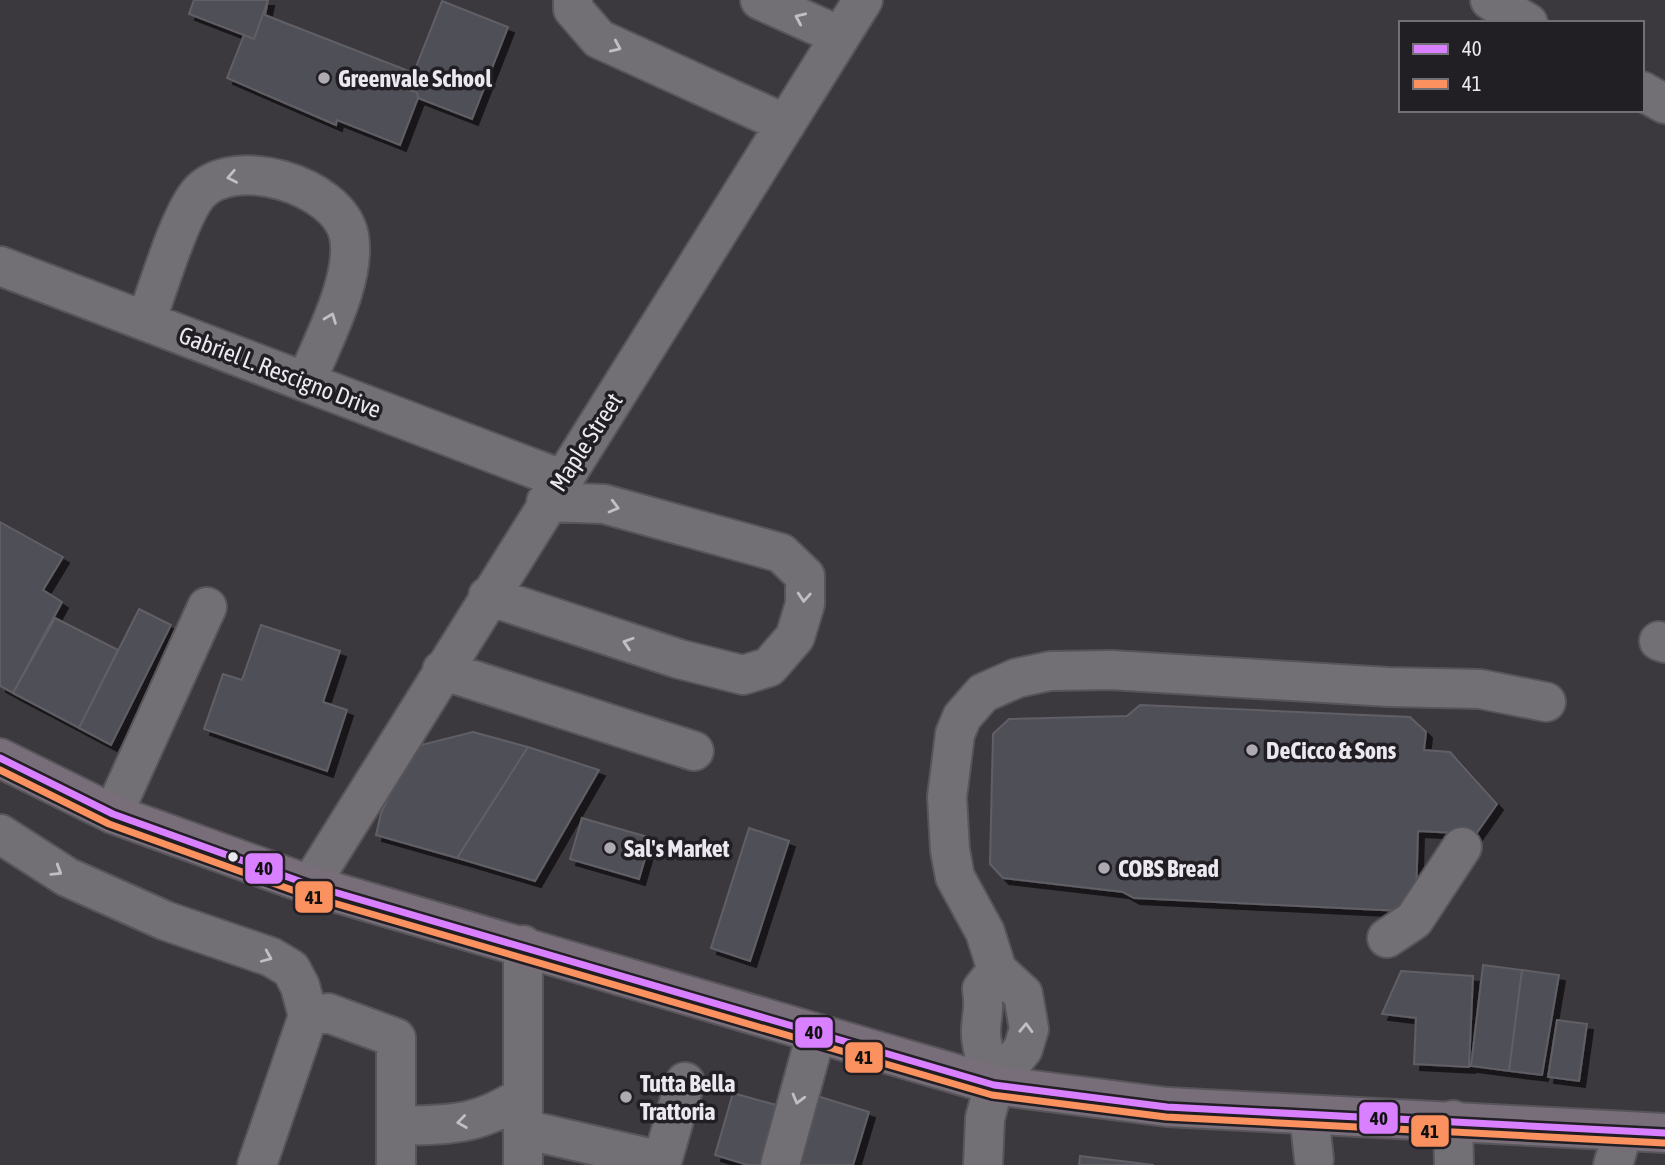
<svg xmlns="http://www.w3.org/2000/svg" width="1665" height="1165" font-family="'Asap Condensed',sans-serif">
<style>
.building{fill:#504f58;stroke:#605f65;stroke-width:2;filter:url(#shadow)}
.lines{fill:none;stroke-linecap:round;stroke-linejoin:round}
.minor-casing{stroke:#57555a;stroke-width:42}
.major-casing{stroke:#57555a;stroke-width:42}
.minor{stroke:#737075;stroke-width:38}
.major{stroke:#786e79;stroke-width:38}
.bus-1-casing{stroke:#211e24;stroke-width:12}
.bus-2-casing{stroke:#211e24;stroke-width:12}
.bus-1{stroke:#d880ff;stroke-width:7}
.bus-2{stroke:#fa915f;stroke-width:7}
.oneway{stroke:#c2bec5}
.poi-dot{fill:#aeaab2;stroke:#211e24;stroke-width:2.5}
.bus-dot{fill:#ece8f0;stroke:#211e24;stroke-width:2.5}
.labels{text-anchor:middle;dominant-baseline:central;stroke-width:7;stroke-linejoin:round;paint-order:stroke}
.poi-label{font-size:24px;font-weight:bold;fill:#ece8f0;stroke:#211e24;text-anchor:start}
.street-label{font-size:24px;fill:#ece8f0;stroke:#211e24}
.line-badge{stroke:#211e24;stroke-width:2.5}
.pale-badge-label{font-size:19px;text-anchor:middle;font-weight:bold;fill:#111}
</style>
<defs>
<filter id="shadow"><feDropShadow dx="6" dy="6" stdDeviation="0" flood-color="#0009"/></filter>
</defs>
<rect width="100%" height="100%" fill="#3b383e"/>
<path class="building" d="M 194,0 L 268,0 L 254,39 L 189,14 Z
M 268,0 L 265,15 L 414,73 L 407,90 L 417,92 L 418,98 L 400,145 L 337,120 L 336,125 L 227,78 L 244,35 L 254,39 Z
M 442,1 L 508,27 L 472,119 L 418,98 L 417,92 L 407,90 Z
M 0,522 L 63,557 L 43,590 L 62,602 L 13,693 L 0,686 Z
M 139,609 L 171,625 L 111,745 L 79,728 Z
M 55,618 L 118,650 L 79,728 L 13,693 Z
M 261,625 L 340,651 L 323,702 L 347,710 L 327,771 L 204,729 L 223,674 L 242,680 Z
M 1140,705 L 1410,717 L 1426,732 L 1424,750 L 1450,752 L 1497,804 L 1476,834 L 1418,831 L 1416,897 L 1402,911 L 1134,898 L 1123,892 L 1003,878 L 990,864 L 993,734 L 1009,719 L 1127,716 Z
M 473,732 L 528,747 L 457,858 L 376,835 L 381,813 L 413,747 Z
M 528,747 L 599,770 L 535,881 L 457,858 Z
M 582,818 L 651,838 L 639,879 L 570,859 Z
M 749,828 L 789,841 L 750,961 L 711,948 Z
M 1483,965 L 1522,970 L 1509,1071 L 1471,1066 Z
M 1522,970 L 1559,975 L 1542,1075 L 1509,1071 Z
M 1401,971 L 1473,976 L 1469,1067 L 1414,1064 L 1416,1018 L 1382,1014 Z
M 1557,1020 L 1587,1024 L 1579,1081 L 1548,1077 Z
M 733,1093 L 783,1107 L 766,1165 L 748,1165 L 715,1155 Z
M 817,1096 L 869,1112 L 853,1165 L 796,1165 Z
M 1080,1156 L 1154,1165 L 1079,1165 Z"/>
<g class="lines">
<g class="minor-casing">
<path id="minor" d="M 573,0 L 573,9 L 599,39 L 786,124
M 760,0 L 840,36
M 1490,0 L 1528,23
M 1642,91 L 1665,104
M 0,266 L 561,479
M 146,321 C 158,289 179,217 198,194 C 232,153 339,185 349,236 C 357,279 322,342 306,382
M 488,596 L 679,659 L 743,675 L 769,667 L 795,637 L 805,604 L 805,576 L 781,553 L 604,504 L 546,502
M 1659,641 L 1665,643
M 442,670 L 694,751
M 113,814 L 207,607
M 0,834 L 67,877 L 166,921 L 271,957 L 291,969 L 300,986 L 308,1016 L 257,1165
M 310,885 L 863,0
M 1387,938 L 1414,920 L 1462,847
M 308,1016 L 328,1013 L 396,1038 L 396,1165
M 994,1085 C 989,1068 980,1047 981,1029 C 982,1011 985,1008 982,989 L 997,970
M 1309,1115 L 1314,1159
M 1453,1120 L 1454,1165
M 396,1126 C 449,1124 475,1127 521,1097
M 523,1129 L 662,1161
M 523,1165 L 523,945
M 661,1165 L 685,1082
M 780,1165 L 816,1034
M 983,1165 L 985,1118 L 994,1085 L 1023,1049 L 1029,1029 L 1023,994 L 997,970 L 985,932 L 955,877 L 950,850 L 947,797 L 955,734 L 962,717 L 983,693 L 1017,678 L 1050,671 L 1111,670 L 1389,687 L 1480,689 L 1546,702
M 1613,1165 L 1623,1131"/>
</g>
<g class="major-casing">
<path id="major" d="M 0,758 L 113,814 L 310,885 L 994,1085 L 1167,1107 L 1665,1133"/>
</g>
<use href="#minor" class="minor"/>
<use href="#major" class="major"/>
<g class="bus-1-casing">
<path id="bus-1" d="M 0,758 L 113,814 L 310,885 L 994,1085 L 1167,1107 L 1665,1133"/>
</g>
<g class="bus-2-casing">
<path id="bus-2" d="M 0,770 L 109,824 L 306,895 L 992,1095 L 1166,1117 L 1664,1143"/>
</g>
<use href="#bus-1" class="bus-1"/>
<use href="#bus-2" class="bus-2"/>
</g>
<defs><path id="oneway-chevron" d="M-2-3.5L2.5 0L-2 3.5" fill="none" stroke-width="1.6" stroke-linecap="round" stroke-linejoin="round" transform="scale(1.75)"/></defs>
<g class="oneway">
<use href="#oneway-chevron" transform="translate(800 18) rotate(-156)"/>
<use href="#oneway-chevron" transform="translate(616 47) rotate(24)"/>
<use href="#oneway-chevron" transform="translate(232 177) rotate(169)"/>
<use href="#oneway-chevron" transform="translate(331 318) rotate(-69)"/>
<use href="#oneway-chevron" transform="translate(614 507) rotate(15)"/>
<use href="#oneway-chevron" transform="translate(804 597) rotate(94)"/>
<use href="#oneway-chevron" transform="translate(628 643) rotate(-162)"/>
<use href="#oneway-chevron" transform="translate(57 871) rotate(32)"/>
<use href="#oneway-chevron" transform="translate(267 957) rotate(23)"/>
<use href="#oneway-chevron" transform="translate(1026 1028) rotate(-88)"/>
<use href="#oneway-chevron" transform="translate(798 1099) rotate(105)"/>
<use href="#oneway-chevron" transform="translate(462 1122) rotate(172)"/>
</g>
<g class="poi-dot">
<circle cx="324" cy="78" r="7"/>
<circle cx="1252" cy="750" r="7"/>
<circle cx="610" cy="848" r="7"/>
<circle cx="1104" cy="868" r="7"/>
<circle cx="626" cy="1097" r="7"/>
</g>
<circle class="bus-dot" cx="233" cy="857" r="6"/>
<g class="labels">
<g class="poi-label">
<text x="338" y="78">Greenvale School</text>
<text x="1266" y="750">DeCicco &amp; Sons</text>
<text x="624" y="848">Sal's Market</text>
<text x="1118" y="868">COBS Bread</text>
<text x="640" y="1083">Tutta Bella<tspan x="640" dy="28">Trattoria</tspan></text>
</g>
<g class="street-label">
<text transform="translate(280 372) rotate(21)">Gabriel L. Rescigno Drive</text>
<text transform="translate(586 442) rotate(-57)">Maple Street</text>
</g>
</g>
<g class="line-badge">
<rect x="244" y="852" width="40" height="33" rx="7" fill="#d880ff"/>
<rect x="294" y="880" width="40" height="34" rx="7" fill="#fa915f"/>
<rect x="794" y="1016" width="40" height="33" rx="7" fill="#d880ff"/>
<rect x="844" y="1041" width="40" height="33" rx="7" fill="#fa915f"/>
<rect x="1358" y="1101" width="41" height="34" rx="7" fill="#d880ff"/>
<rect x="1410" y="1114" width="40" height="34" rx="7" fill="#fa915f"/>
</g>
<g class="pale-badge-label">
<text x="264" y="875">40</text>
<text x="314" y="904">41</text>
<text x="814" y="1039">40</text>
<text x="864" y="1064">41</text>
<text x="1379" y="1125">40</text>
<text x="1430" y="1138">41</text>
</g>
<rect x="1399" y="21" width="245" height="91" fill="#211e24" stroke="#726f76" stroke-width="2"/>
<rect x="1413" y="44" width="35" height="10" fill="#d880ff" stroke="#726f76" stroke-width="2"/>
<text x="1462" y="56" font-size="21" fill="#ece8f0">40</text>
<rect x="1413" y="79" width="35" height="10" fill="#fa915f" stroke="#726f76" stroke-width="2"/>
<text x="1462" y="91" font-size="21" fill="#ece8f0">41</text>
</svg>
